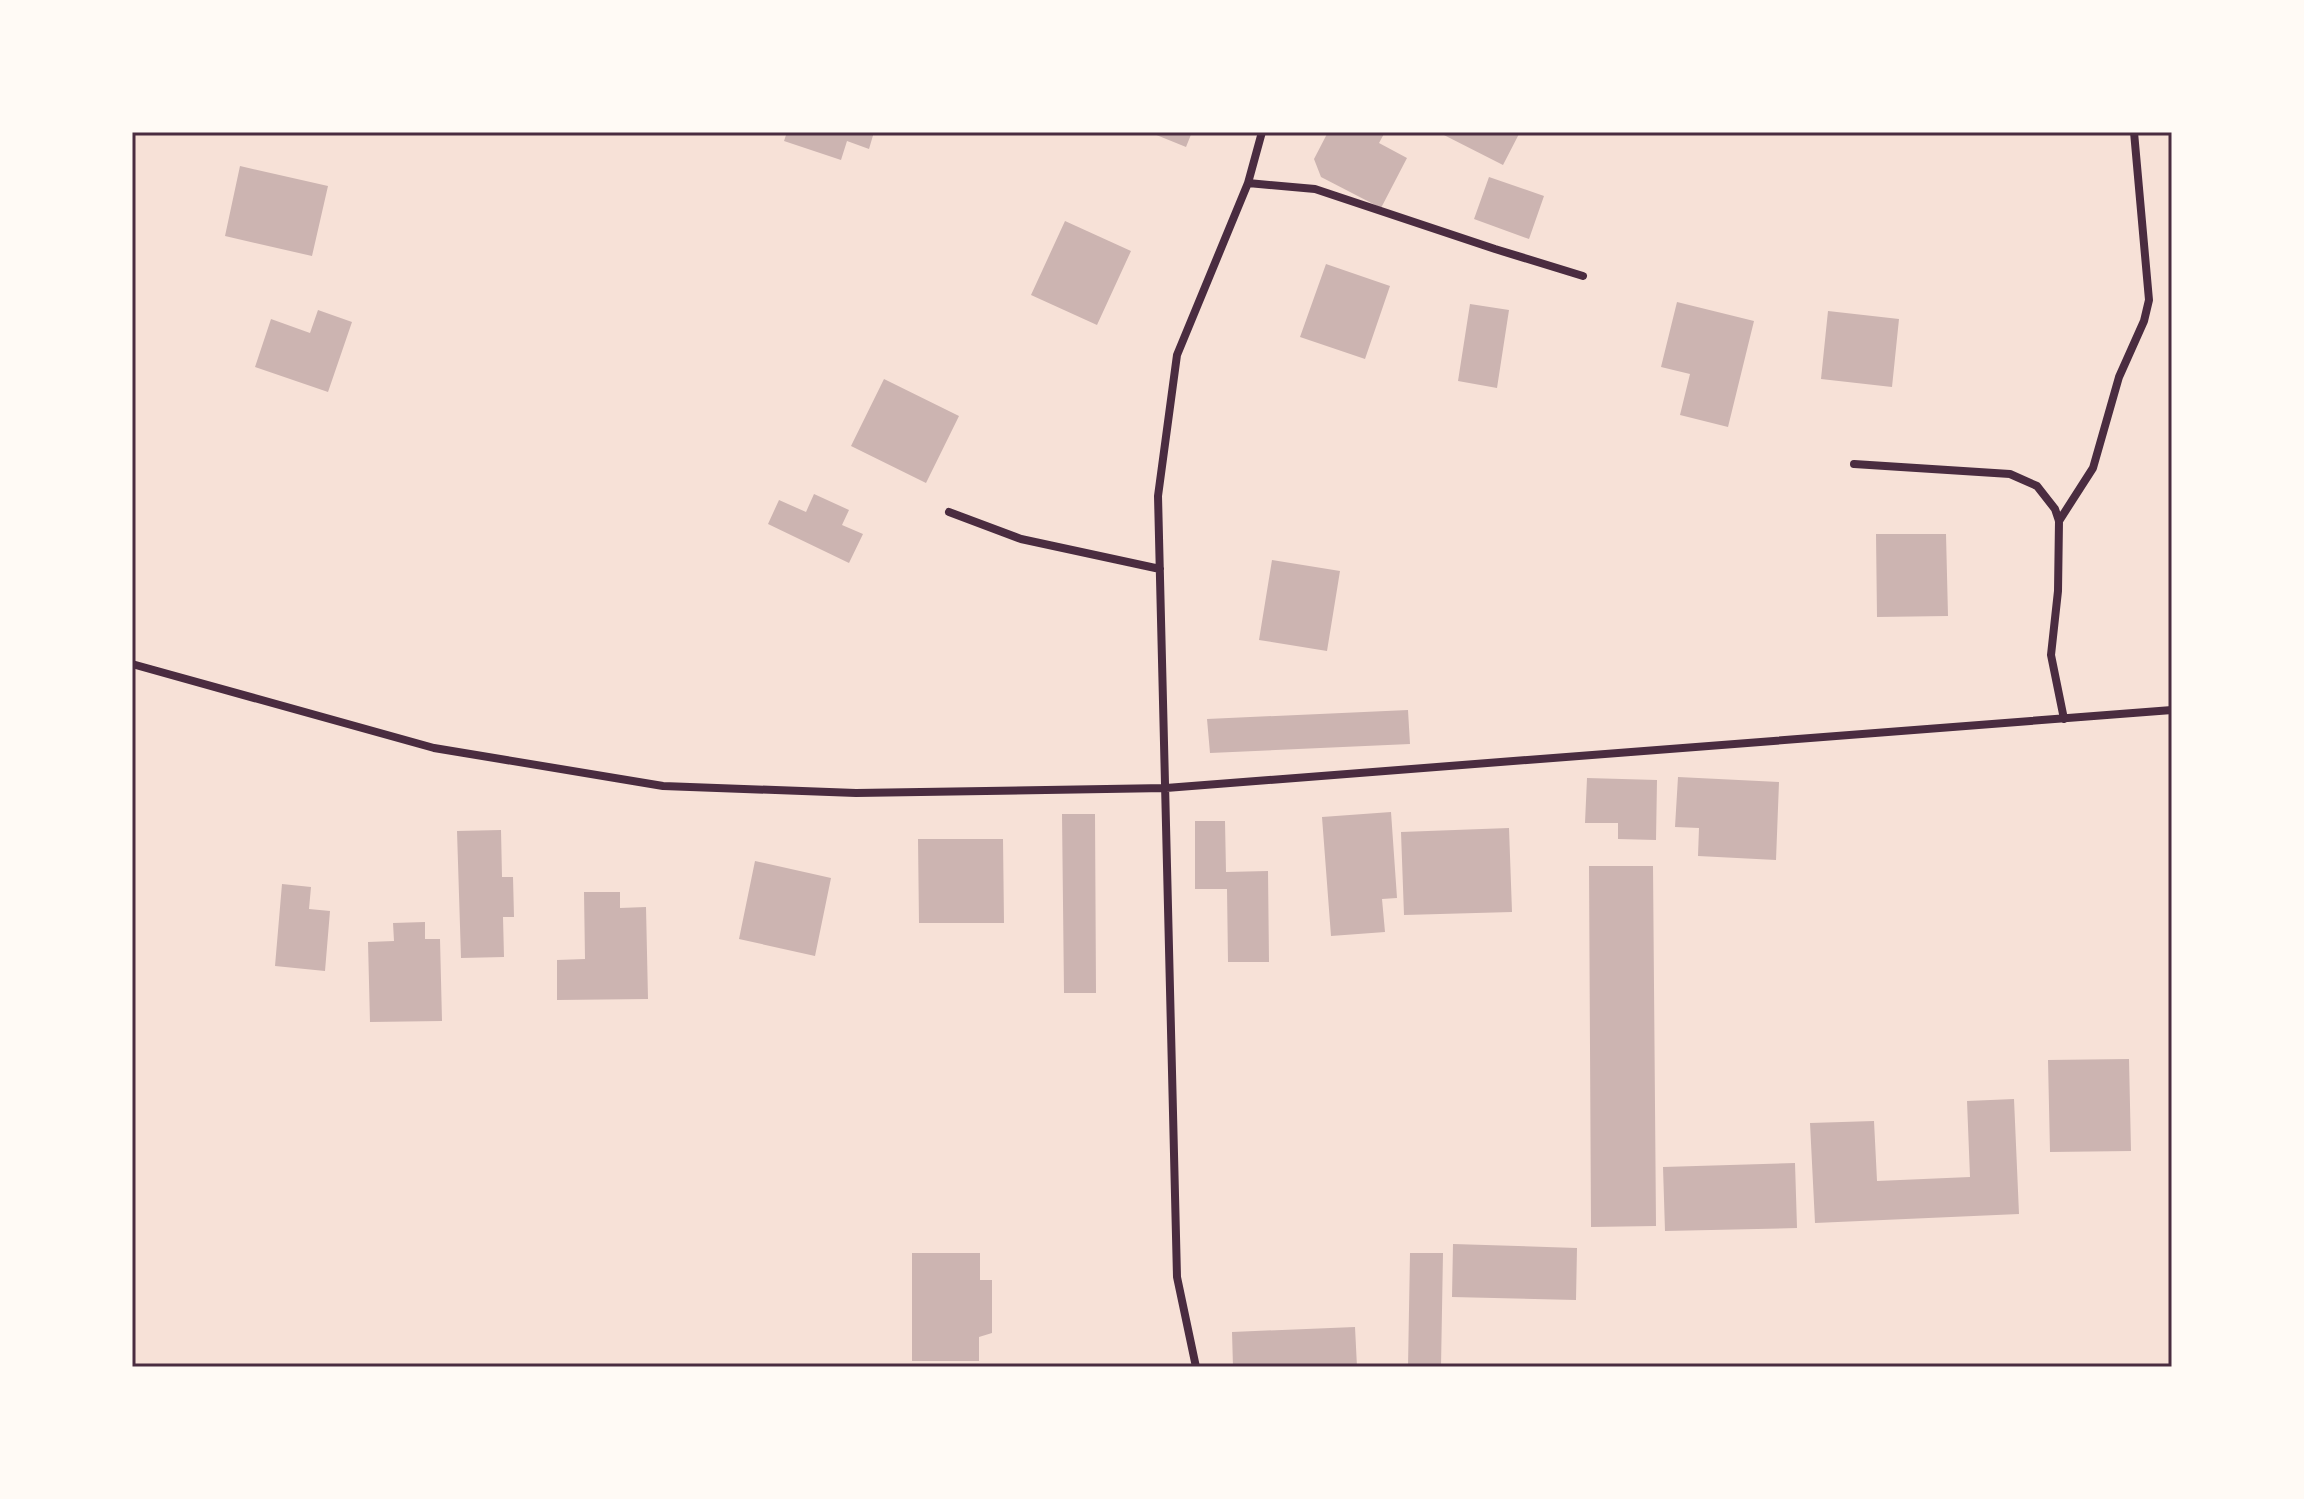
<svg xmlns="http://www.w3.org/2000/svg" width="2304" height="1499" font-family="'Source Sans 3',sans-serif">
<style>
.building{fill:#ccb4b1}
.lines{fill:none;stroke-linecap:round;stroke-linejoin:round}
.minor{stroke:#4a2c40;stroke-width:8}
.neatline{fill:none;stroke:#4a2c40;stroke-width:3}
</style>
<rect width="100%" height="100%" fill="#f7e1d7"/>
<path class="building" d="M 787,132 L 874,132 L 869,149 L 847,141 L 841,160 L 784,141 Z
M 1149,132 L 1192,132 L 1186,147 Z
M 1328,132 L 1385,132 L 1379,143 L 1407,158 L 1381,208 L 1321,177 L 1314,159 Z
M 1438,132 L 1520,132 L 1503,165 Z
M 240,166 L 328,186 L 312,256 L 225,236 Z
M 1489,177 L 1544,196 L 1529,239 L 1474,219 Z
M 1065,221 L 1131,251 L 1097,325 L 1031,295 Z
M 1326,264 L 1390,286 L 1365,359 L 1300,337 Z
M 1677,302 L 1754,321 L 1728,427 L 1680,415 L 1690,374 L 1661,367 Z
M 1470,304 L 1509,310 L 1497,388 L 1458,381 Z
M 318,310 L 352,322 L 328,392 L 255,367 L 271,319 L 310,333 Z
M 1828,311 L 1899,319 L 1892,387 L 1821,379 Z
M 884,379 L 959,416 L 926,483 L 851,446 Z
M 814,494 L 849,510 L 842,525 L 863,534 L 849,563 L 768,524 L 779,500 L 806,512 Z
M 1876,534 L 1946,534 L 1948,616 L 1877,617 Z
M 1272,560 L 1340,571 L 1327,651 L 1259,640 Z
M 1408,710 L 1410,744 L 1210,753 L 1207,719 Z
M 1678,777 L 1779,782 L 1776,860 L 1698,856 L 1699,828 L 1675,827 Z
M 1587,778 L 1657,780 L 1656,840 L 1618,839 L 1618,823 L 1585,823 Z
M 1391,812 L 1397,898 L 1382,899 L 1385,932 L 1331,936 L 1322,817 Z
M 1062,814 L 1095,814 L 1096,993 L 1064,993 Z
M 1195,821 L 1225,821 L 1226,872 L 1268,871 L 1269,962 L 1228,962 L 1227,889 L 1195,889 Z
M 1509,828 L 1512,912 L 1404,915 L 1401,832 Z
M 501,830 L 502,877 L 513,877 L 514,917 L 503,917 L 504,957 L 461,958 L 457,831 Z
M 918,839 L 1003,839 L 1004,923 L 919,923 Z
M 755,861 L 831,878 L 815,956 L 739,939 Z
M 1589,866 L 1653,866 L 1656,1226 L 1591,1227 Z
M 282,884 L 311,887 L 309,909 L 330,911 L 325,971 L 275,966 Z
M 584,892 L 620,892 L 620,908 L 646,907 L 648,999 L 557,1000 L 557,960 L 585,959 Z
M 425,922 L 425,939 L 440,939 L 442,1021 L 370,1022 L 368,942 L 394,941 L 393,923 Z
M 2129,1059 L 2131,1151 L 2050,1152 L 2048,1060 Z
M 2014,1099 L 2019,1214 L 1815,1223 L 1810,1123 L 1874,1121 L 1877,1181 L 1970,1177 L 1967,1101 Z
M 1795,1163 L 1797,1228 L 1665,1231 L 1663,1167 Z
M 1453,1244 L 1577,1248 L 1576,1300 L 1452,1297 Z
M 912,1253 L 980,1253 L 980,1280 L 992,1280 L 992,1333 L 979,1337 L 979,1361 L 912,1361 Z
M 1410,1253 L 1443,1253 L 1441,1367 L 1408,1367 Z
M 1355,1327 L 1357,1367 L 1233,1367 L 1232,1332 Z"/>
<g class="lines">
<path class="minor" d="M 1248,183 L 1315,189 L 1495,249 L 1583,276
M 1854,464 L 2010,474 L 2037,486 L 2055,509 L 2059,521 L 2058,591 L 2051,655 L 2064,719
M 949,512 L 1021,539 L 1160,569
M 2059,521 L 2093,468 L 2119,377 L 2144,321 L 2149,300 L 2134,132
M 132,664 L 434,748 L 663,786 L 856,793 L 1166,788 L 2172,710
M 1196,1367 L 1177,1277 L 1158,496 L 1177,355 L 1248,183 L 1262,132"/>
</g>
<rect width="2304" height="1499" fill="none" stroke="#fffaf5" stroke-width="268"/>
<rect x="134" y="134" width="2036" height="1231" class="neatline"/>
</svg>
